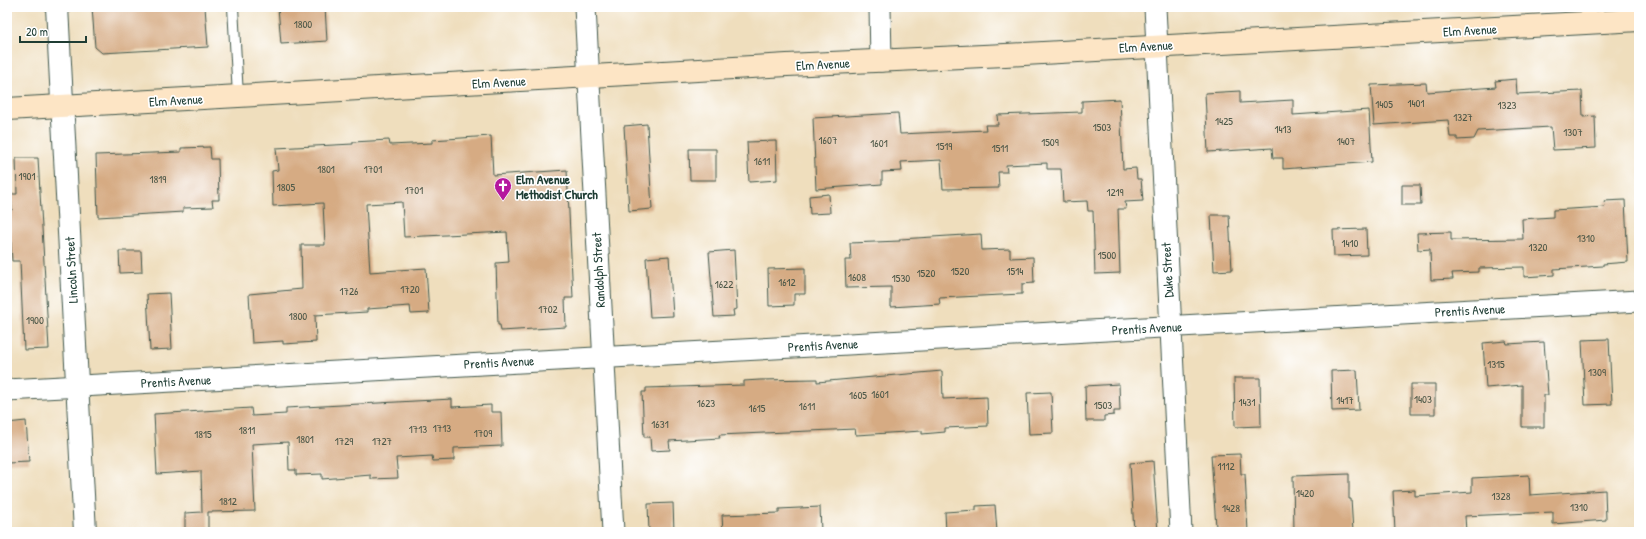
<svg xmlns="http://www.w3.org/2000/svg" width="1646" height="539" font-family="'Patrick Hand',sans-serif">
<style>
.building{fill:#d6ab83}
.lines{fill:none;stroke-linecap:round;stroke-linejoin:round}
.service-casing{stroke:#3e5549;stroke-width:12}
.minor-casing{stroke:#3e5549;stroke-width:23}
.tertiary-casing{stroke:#3e5549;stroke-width:24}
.secondary-casing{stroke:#3e5549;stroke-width:24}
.service{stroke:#fff;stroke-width:10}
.minor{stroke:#fff;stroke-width:21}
.tertiary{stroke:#fff;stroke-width:22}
.secondary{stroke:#fde5c5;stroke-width:22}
.labels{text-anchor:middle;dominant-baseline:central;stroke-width:3.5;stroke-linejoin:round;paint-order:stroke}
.number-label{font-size:11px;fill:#4d5848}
.street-label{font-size:13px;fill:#1f3d34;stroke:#fff}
.poi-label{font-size:13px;font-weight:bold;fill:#1f3d34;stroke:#fff;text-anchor:start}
</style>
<rect width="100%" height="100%" fill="#fff"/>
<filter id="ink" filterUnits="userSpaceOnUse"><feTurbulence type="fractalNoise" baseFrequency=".025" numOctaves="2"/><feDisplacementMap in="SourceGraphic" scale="8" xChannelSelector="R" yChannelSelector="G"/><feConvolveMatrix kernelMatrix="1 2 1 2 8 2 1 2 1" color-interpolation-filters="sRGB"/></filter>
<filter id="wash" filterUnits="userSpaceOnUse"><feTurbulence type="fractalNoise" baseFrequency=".012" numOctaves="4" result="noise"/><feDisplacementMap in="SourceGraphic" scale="16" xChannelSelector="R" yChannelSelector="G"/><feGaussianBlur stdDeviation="0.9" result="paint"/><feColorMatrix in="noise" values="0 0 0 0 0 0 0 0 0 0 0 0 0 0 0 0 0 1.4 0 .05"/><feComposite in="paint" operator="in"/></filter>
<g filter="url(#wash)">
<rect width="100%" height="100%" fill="#efdebd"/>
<g id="blocks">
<path class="building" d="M 92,7 L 205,7 L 208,47 L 102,53 L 95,47 Z
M 278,7 L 325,7 L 327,41 L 281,44 Z
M 1516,79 L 1517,94 L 1582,91 L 1583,117 L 1595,116 L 1596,148 L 1553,150 L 1551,127 L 1478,131 L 1474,139 L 1457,140 L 1457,137 L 1450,137 L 1448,120 L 1374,125 L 1371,85 L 1426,83 L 1427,92 L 1496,87 L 1495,81 Z
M 1240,91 L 1240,103 L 1293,100 L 1293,115 L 1369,110 L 1372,162 L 1283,169 L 1283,158 L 1273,158 L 1272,148 L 1208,152 L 1205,93 Z
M 1120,99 L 1123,169 L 1136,168 L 1137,179 L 1141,179 L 1143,201 L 1125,202 L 1126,209 L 1118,209 L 1120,273 L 1095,274 L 1093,211 L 1088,211 L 1087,201 L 1063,202 L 1061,169 L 1047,169 L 1047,163 L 1006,165 L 1007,172 L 998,172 L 999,188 L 943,189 L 941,160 L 901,162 L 902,171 L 882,172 L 882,184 L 816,189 L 813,118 L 898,113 L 900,134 L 986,130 L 985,125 L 998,125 L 997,115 L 1082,112 L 1082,101 Z
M 647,124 L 652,209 L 629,211 L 624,126 Z
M 491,136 L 493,175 L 567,170 L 573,298 L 565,298 L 566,327 L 501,331 L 500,325 L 498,325 L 496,263 L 509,262 L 507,232 L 404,237 L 402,202 L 366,204 L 370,272 L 426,268 L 429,313 L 411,314 L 410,306 L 367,309 L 367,312 L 315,315 L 316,342 L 283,344 L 283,341 L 252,343 L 249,294 L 302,289 L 301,245 L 325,245 L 323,203 L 273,206 L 272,171 L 278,170 L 276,148 L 353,144 L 353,142 L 389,140 L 390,145 L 432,143 L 432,140 Z
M 776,141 L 777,180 L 749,182 L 747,142 Z
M 210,147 L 211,159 L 218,159 L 219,200 L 212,200 L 213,207 L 183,208 L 183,212 L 98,217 L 96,155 L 181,152 L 181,148 Z
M 689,149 L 716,149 L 716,180 L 690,180 Z
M 16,158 L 38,158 L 49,349 L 24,350 L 20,261 L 12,261 L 10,226 L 7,226 L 7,210 L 12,210 L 11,194 L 17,194 Z
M 1402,185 L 1420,185 L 1421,205 L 1402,205 Z
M 829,194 L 830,213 L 810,214 L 809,196 Z
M 1625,200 L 1628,262 L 1603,264 L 1603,266 L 1554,269 L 1554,275 L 1524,277 L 1524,267 L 1479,268 L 1479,272 L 1452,273 L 1453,279 L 1431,280 L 1430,249 L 1418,250 L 1417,233 L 1451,232 L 1451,240 L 1523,239 L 1522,219 L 1553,217 L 1553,210 L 1605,207 L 1604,201 Z
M 1211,215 L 1229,215 L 1232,270 L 1214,271 Z
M 1366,229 L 1367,255 L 1334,256 L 1333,230 Z
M 981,234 L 982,250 L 1010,249 L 1010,258 L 1033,257 L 1034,283 L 1022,284 L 1022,294 L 939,298 L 940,304 L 891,307 L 891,287 L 846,288 L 845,260 L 851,260 L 850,243 L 900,241 L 900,239 Z
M 734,250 L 737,309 L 733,310 L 734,316 L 714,317 L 709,252 Z
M 119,251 L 141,251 L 142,272 L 120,273 Z
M 669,256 L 673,316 L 650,317 L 646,258 Z
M 805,268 L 805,294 L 794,294 L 794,305 L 769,306 L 768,269 Z
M 169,293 L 172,349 L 150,350 L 147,294 Z
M 1609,339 L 1612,404 L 1585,405 L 1582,340 Z
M 1506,341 L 1507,344 L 1544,342 L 1548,395 L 1544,395 L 1544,427 L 1522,427 L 1522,385 L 1486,388 L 1483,343 Z
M 1357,370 L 1359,410 L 1332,411 L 1331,371 Z
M 942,371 L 943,399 L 987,397 L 988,426 L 945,428 L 945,432 L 922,434 L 922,431 L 856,435 L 855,429 L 719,435 L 720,438 L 669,441 L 670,450 L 651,451 L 650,437 L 644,437 L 642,392 L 646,392 L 646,388 L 744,385 L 744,381 L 760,380 L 817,379 L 817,382 Z
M 1234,378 L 1260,378 L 1261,426 L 1235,427 Z
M 1119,384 L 1120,411 L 1114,411 L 1114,415 L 1104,416 L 1104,421 L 1086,421 L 1085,386 Z
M 1411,384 L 1435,384 L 1435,414 L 1411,414 Z
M 1051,392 L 1053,433 L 1029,434 L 1027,393 Z
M 452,399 L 452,407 L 491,405 L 491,412 L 501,412 L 502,446 L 454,448 L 454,460 L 433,461 L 432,456 L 396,458 L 398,478 L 371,479 L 371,475 L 322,479 L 322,474 L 296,475 L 296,470 L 289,470 L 288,442 L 252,444 L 255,511 L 208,512 L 208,532 L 185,532 L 185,513 L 202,512 L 201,471 L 157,474 L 154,414 L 251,408 L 252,416 L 286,414 L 286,408 Z
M 26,421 L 29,462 L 7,463 L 7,423 Z
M 1240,454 L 1241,474 L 1245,474 L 1248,532 L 1219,532 L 1219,527 L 1216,527 L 1211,455 Z
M 1153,461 L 1158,532 L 1134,532 L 1130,463 Z
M 1349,474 L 1349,499 L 1351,499 L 1353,532 L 1294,532 L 1293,476 Z
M 1529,475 L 1530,495 L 1605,490 L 1606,520 L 1553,524 L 1553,512 L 1465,516 L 1466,532 L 1395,532 L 1393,491 L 1415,490 L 1415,496 L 1472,492 L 1472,478 Z
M 673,503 L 674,532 L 649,532 L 648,504 Z
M 995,505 L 997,532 L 946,532 L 945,512 L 976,510 L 976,506 Z
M 820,507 L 821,532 L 723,532 L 722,515 L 779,513 L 779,509 Z"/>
</g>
</g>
<g filter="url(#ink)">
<use href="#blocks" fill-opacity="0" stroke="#3e5549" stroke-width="1"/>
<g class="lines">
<g class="service-casing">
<path id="service" d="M 233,7 L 238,96"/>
</g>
<g class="minor-casing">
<path id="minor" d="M 585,7 L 613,532
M 880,7 L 881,61
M 1155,7 L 1181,532
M 7,390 L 1639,301"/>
</g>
<g class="tertiary-casing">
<path id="tertiary" d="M 57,7 L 85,532"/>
</g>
<g class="secondary-casing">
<path id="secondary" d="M 7,109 L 787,65 L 1005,55 L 1639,20"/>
</g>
<use href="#service" class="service"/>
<use href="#minor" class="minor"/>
<use href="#tertiary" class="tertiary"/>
<use href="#secondary" class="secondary"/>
</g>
</g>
<defs>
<g id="church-pin" transform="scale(0.9)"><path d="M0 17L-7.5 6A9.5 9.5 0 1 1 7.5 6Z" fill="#b5179e" stroke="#fff"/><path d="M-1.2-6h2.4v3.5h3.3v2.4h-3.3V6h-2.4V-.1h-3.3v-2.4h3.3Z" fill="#fff"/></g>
</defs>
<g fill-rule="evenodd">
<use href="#church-pin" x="503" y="186"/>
</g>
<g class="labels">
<g class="number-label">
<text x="303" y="24">1800</text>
<text x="1416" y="103">1401</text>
<text x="1384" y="104">1405</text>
<text x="1507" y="105">1323</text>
<text x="1463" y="117">1327</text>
<text x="1224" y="121">1425</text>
<text x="1102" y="127">1503</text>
<text x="1283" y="129">1413</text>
<text x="1573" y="132">1307</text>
<text x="828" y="140">1607</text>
<text x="1346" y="141">1407</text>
<text x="1050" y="142">1509</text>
<text x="879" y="143">1601</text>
<text x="944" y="146">1519</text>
<text x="1000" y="148">1511</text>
<text x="762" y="161">1611</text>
<text x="326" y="169">1801</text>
<text x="373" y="169">1701</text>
<text x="27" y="176">1901</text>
<text x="158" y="179">1819</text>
<text x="286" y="187">1805</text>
<text x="414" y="190">1701</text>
<text x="1115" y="192">1219</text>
<text x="1586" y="238">1310</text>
<text x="1350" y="243">1410</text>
<text x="1538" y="247">1320</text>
<text x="1107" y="255">1500</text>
<text x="960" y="271">1520</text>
<text x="1015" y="271">1514</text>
<text x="926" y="273">1520</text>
<text x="857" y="277">1608</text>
<text x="901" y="278">1530</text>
<text x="787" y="282">1612</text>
<text x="724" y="284">1622</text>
<text x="410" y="289">1720</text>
<text x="349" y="291">1726</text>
<text x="548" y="309">1702</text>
<text x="298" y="316">1800</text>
<text x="35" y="320">1900</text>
<text x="1496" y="364">1315</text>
<text x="1597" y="372">1309</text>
<text x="880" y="394">1601</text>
<text x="858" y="395">1605</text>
<text x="1423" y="399">1403</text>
<text x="1345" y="400">1417</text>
<text x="1247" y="402">1431</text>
<text x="706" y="403">1623</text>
<text x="1103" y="405">1503</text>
<text x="807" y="406">1611</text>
<text x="757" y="408">1615</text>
<text x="660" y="424">1631</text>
<text x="442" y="428">1713</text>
<text x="418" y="429">1713</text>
<text x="247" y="430">1811</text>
<text x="483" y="433">1709</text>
<text x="203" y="434">1815</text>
<text x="305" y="439">1801</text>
<text x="344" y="441">1729</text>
<text x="382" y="441">1727</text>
<text x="1226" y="466">1112</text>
<text x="1305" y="493">1420</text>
<text x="1501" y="496">1328</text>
<text x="228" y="501">1812</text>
<text x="1579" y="507">1310</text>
<text x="1231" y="508">1428</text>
</g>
<g class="street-label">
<text transform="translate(1470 30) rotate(-3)">Elm Avenue</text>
<text transform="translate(1146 46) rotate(-3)">Elm Avenue</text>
<text transform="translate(823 64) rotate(-3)">Elm Avenue</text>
<text transform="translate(499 82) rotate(-3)">Elm Avenue</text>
<text transform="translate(176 100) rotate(-3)">Elm Avenue</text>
<text transform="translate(71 270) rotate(-93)">Lincoln Street</text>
<text transform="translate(598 270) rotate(-93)">Randolph Street</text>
<text transform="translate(1167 270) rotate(-93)">Duke Street</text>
<text transform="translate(1470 310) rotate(-3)">Prentis Avenue</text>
<text transform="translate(1147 328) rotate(-3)">Prentis Avenue</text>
<text transform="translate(823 345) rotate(-3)">Prentis Avenue</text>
<text transform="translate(499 362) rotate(-3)">Prentis Avenue</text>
<text transform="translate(176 381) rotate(-3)">Prentis Avenue</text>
</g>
<g class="poi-label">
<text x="516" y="179">Elm Avenue<tspan x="516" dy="15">Methodist Church</tspan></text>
</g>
</g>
<rect width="1646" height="539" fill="none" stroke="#fff" stroke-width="24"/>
<path d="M20 36v6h66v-6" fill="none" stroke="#1f3d34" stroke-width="2"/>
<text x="26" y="36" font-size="12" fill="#1f3d34" stroke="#ffffff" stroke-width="3" paint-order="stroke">20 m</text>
</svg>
